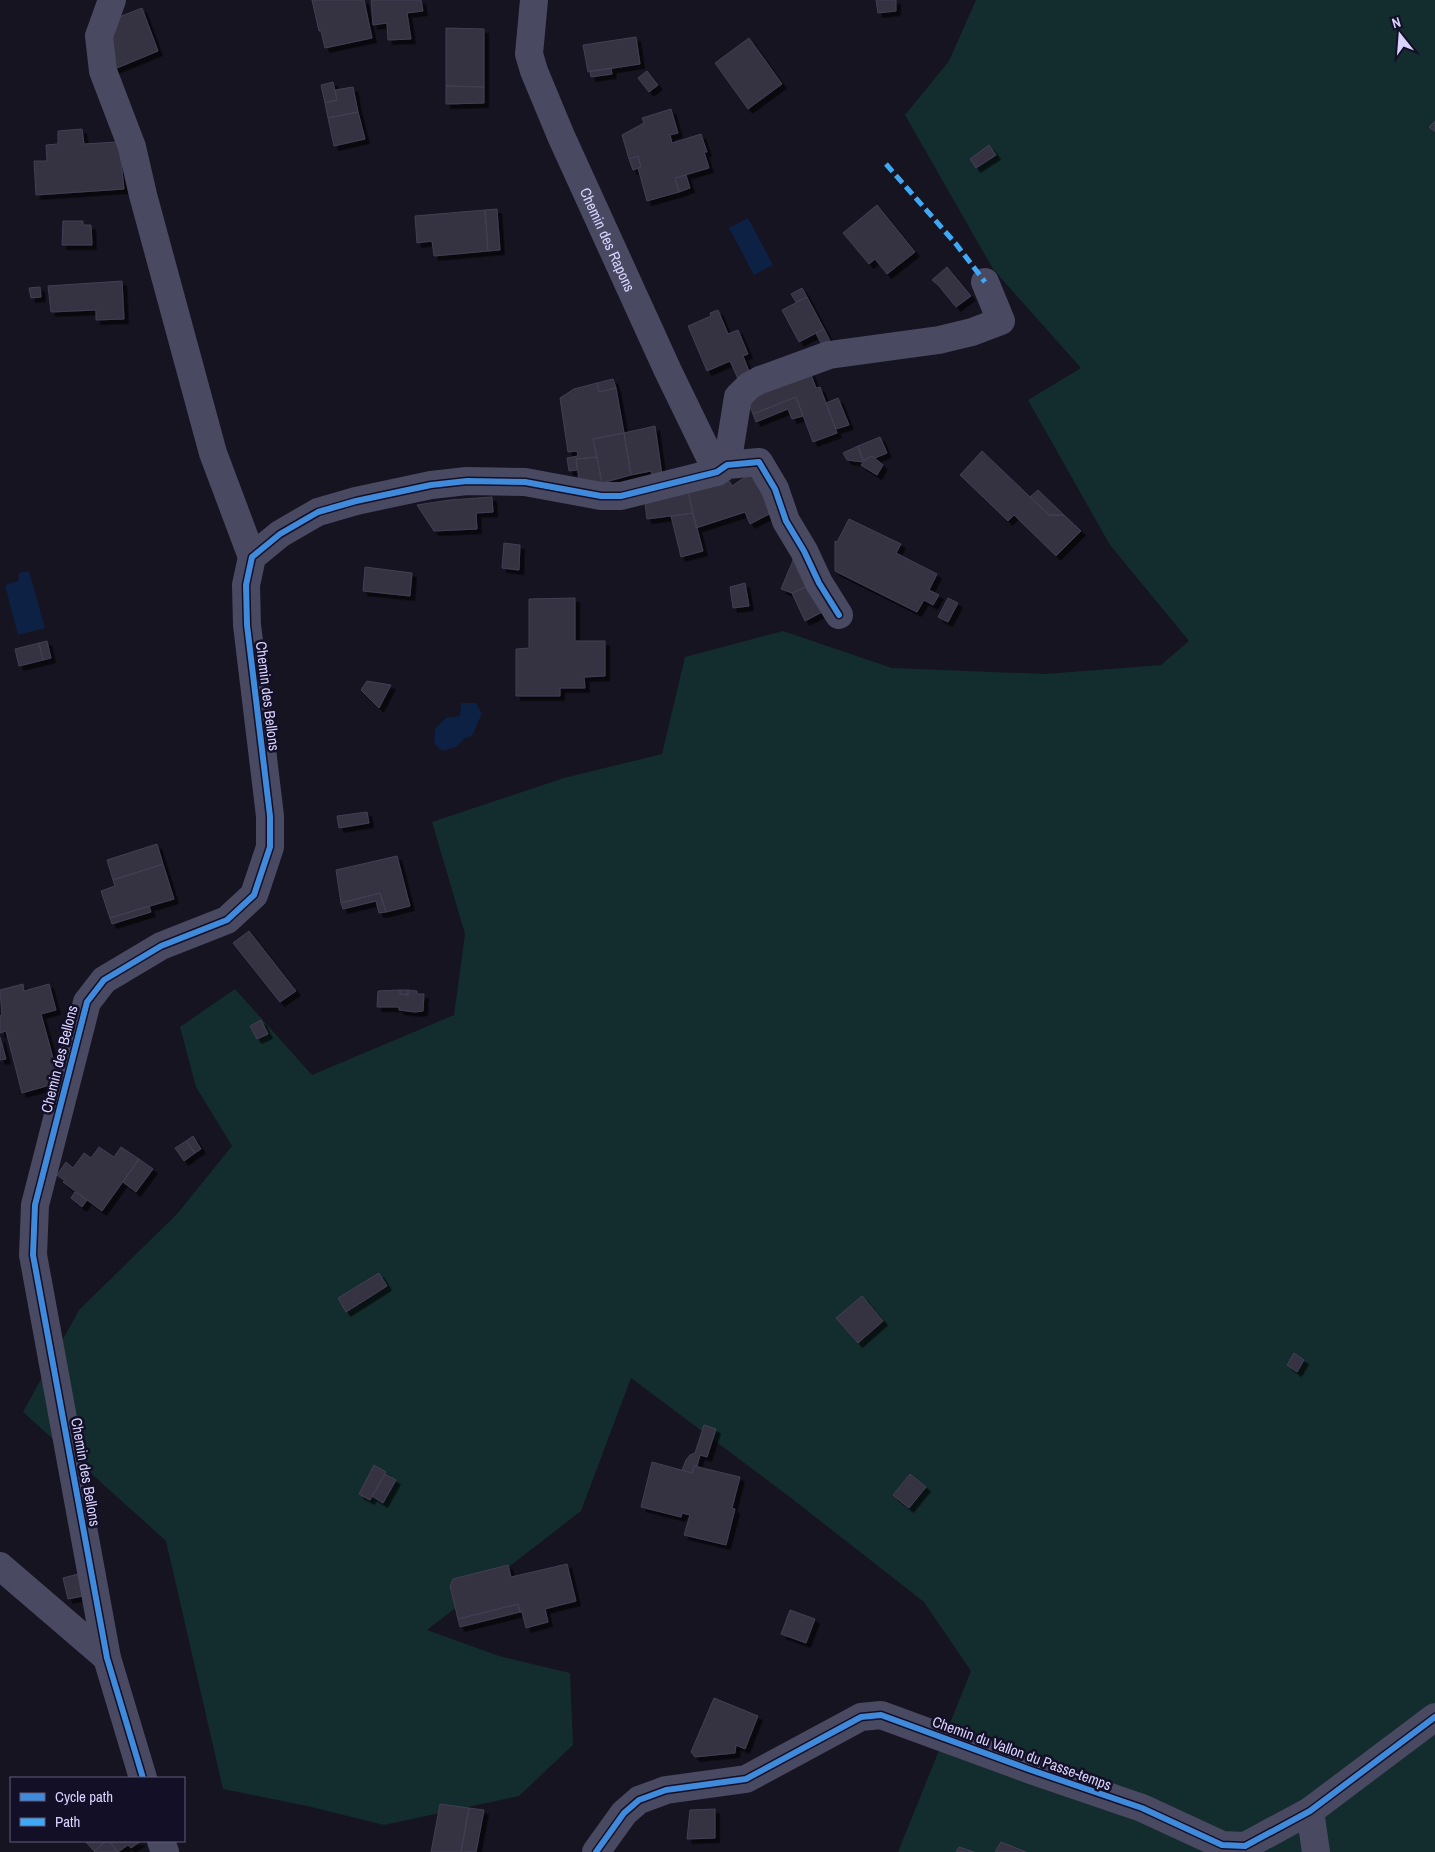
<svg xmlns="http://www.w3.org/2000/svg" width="1435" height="1852" font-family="'Archivo Narrow',sans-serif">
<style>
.green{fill:#132c2d}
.water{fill:#0d2144}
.building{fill:#343243;stroke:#433f54;filter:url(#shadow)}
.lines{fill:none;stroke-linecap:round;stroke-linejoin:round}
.minor{stroke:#4a4962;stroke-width:28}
.quiet{stroke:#3fa9f5;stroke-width:5;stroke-dasharray:10 5;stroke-linecap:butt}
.cycleway-casing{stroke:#130f26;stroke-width:9}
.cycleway{stroke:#408adc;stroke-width:6}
.labels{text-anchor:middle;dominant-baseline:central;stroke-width:5;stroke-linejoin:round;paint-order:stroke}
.street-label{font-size:15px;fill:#d9d4ff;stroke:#130f26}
</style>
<defs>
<filter id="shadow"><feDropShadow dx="4.5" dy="4.5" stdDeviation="0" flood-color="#0009"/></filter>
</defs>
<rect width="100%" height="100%" fill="#161421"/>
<path class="green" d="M 976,0 L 1435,0 L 1435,1852 L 898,1852 L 971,1671 L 924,1602 L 791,1498 L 631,1378 L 581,1511 L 427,1630 L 499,1656 L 570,1673 L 573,1745 L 519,1796 L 384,1825 L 307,1806 L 223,1789 L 166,1541 L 23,1412 L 79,1310 L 177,1214 L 232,1146 L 196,1087 L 180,1027 L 235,989 L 312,1075 L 454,1015 L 465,934 L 432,822 L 564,778 L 662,754 L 685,657 L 783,631 L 892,668 L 1045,674 L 1161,665 L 1189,641 L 1110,545 L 1028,400 L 1081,368 L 993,269 L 905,115 L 949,61 Z"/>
<path class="water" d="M 748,218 L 773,265 L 754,275 L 729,228 Z
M 29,571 L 45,628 L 18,635 L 5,585 L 18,581 L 19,573 Z
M 461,703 L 476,703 L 482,713 L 472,736 L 465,738 L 456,747 L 442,751 L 434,743 L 435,729 L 446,718 L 460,716 Z"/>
<path class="building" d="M 312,0 L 364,0 L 372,38 L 325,48 L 321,31 L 319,31 Z
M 371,0 L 421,0 L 423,11 L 407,13 L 411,39 L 388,40 L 387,23 L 373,25 Z
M 876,0 L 896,0 L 896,11 L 878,13 Z
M 142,8 L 158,51 L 112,70 L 102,45 L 114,19 Z
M 446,28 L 484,29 L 484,87 L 446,86 Z
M 636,37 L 640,64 L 588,72 L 583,45 Z
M 749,38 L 782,84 L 748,109 L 715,63 Z
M 611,68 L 612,74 L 591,77 L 590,71 Z
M 647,71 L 658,85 L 649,92 L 638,78 Z
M 333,82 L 337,100 L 325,103 L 321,85 Z
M 446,86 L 484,87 L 484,103 L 446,104 Z
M 353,87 L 358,112 L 328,118 L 325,103 L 337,100 L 335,90 Z
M 671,109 L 678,133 L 670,135 L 672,143 L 701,134 L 707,152 L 704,152 L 709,168 L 675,178 L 679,192 L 647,201 L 638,168 L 641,167 L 638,156 L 629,159 L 622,135 L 644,123 L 642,118 Z
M 358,112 L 365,139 L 334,146 L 328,118 Z
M 1435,121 L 1435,132 L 1429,127 Z
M 82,129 L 84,144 L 116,142 L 119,144 L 124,189 L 36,195 L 34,161 L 47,161 L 46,145 L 58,144 L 58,131 Z
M 989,145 L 996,155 L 976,168 L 970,159 Z
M 638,156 L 641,167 L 633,170 L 629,159 Z
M 686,175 L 690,188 L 679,192 L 675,178 Z
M 877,205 L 915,252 L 887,274 L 875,259 L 869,264 L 843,233 Z
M 497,209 L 500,250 L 488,251 L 485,210 Z
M 485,210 L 488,251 L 434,256 L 432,241 L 417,243 L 415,216 Z
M 63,221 L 83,221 L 83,225 L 91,225 L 92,245 L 62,245 Z
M 947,267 L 971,296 L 956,307 L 939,286 L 932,280 Z
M 122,281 L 124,319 L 96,320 L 96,310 L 51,312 L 48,286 Z
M 40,287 L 41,297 L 31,298 L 29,288 Z
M 802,288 L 807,297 L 796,302 L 791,294 Z
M 807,297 L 824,329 L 799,342 L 782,310 Z
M 718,310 L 728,334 L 738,330 L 748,354 L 743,356 L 751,376 L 739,381 L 730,361 L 707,371 L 688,326 L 711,316 L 710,313 Z
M 824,329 L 830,341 L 822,345 L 816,333 Z
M 810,372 L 816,388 L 820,387 L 837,433 L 813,442 L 796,397 L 753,414 L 747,399 Z
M 613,379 L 616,388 L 599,392 L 597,383 Z
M 597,383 L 599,392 L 616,388 L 624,433 L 593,439 L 597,457 L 576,459 L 577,470 L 569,471 L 567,458 L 578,456 L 577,451 L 568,452 L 560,398 L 574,389 Z
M 796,397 L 803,416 L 792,419 L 788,409 L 756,422 L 753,414 Z
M 838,398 L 849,425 L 836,429 L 826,403 Z
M 655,426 L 662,475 L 653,478 L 651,471 L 631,475 L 624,433 Z
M 624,433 L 631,475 L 602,483 L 593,439 Z
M 880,437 L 887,453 L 875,458 L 872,456 L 864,461 L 858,446 Z
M 858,446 L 863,462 L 847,460 L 843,453 Z
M 982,451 L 1049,515 L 1064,515 L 1081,531 L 1056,556 L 1014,515 L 1008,521 L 960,475 Z
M 872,456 L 883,465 L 877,475 L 861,465 L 866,459 Z
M 597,457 L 602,483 L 580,486 L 576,459 Z
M 754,471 L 775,511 L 750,524 L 745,512 L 696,528 L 688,490 L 723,480 L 730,482 L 732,486 Z
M 688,490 L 693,513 L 647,519 L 644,496 Z
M 1038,490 L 1064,515 L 1049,515 L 1030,497 Z
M 492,497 L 493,512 L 476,513 L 477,529 L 434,531 L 417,505 L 450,500 Z
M 693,513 L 703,551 L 681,557 L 671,516 Z
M 849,519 L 901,544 L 896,553 L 937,574 L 929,590 L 939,595 L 933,605 L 924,600 L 917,612 L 835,571 L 835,541 L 837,542 Z
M 504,543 L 520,545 L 519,570 L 502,568 Z
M 797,551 L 812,584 L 792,593 L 781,589 Z
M 365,567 L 412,573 L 410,596 L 363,591 Z
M 745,583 L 749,606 L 733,608 L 730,587 Z
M 812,584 L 828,609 L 805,621 L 792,593 Z
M 575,598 L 575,641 L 605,641 L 605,676 L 584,677 L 585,688 L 560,688 L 560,696 L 516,696 L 516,649 L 529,648 L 529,599 Z
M 948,598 L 958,603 L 948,622 L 938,617 Z
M 47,641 L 51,658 L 43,660 L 39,643 Z
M 39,643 L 43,660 L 19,666 L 15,649 Z
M 367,681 L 391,685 L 379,708 L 361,690 Z
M 367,812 L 369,823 L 339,828 L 337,816 Z
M 157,844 L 163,864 L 113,880 L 107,860 Z
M 397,856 L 410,906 L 386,912 L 380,893 L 341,903 L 336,870 Z
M 163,864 L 174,899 L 110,918 L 101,891 L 115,886 L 113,880 Z
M 380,893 L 386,912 L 379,913 L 376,901 L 343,909 L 341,903 Z
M 149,906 L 151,912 L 112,924 L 110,918 Z
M 249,931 L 296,991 L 280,1002 L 233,943 Z
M 23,984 L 24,991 L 49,984 L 56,1010 L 41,1014 L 56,1069 L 53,1069 L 57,1083 L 22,1093 L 6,1031 L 0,1033 L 0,1016 L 2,1015 L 0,990 Z
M 400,990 L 400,994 L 408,995 L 408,990 L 417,991 L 417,994 L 424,994 L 423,1011 L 415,1012 L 399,1010 L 399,1007 L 377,1007 L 378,991 Z
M 400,990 L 408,990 L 408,995 L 400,994 Z
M 261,1020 L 268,1034 L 257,1039 L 250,1026 Z
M 0,1037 L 6,1059 L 0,1060 Z
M 193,1136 L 201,1149 L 195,1153 L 186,1141 Z
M 186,1141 L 195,1153 L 184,1161 L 175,1148 Z
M 99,1147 L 114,1157 L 121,1147 L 139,1159 L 102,1211 L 63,1182 L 65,1181 L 57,1175 L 66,1162 L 73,1168 L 84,1153 L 91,1158 Z
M 139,1159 L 153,1169 L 136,1192 L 123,1182 Z
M 75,1192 L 87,1200 L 82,1207 L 71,1198 Z
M 379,1273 L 387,1286 L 346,1312 L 338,1298 Z
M 862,1296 L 883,1321 L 858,1343 L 836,1318 Z
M 1294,1353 L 1304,1360 L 1297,1372 L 1287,1365 Z
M 704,1425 L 716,1429 L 707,1457 L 700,1455 L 697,1466 L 694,1466 L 692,1473 L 682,1470 L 686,1460 L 690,1455 L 695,1453 Z
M 652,1462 L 692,1473 L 694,1466 L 740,1477 L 732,1508 L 735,1509 L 726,1545 L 684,1535 L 690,1515 L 682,1513 L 681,1517 L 641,1507 Z
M 374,1465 L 386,1472 L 370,1500 L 359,1494 Z
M 385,1474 L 396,1480 L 383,1503 L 372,1496 Z
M 910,1474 L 926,1487 L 909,1508 L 893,1495 Z
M 567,1564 L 576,1601 L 545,1609 L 548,1622 L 526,1628 L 522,1612 L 520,1612 L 518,1604 L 458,1619 L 450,1586 L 453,1579 L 508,1565 L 511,1577 Z
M 78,1574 L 83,1596 L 68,1599 L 63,1578 Z
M 518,1604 L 520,1612 L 460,1627 L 458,1619 Z
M 790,1610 L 815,1619 L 806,1643 L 781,1634 Z
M 714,1698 L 758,1716 L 745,1749 L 736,1745 L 735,1753 L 695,1757 L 691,1752 Z
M 440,1804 L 469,1808 L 461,1852 L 431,1852 Z
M 469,1808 L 484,1810 L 476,1852 L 461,1851 Z
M 715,1809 L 715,1838 L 687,1839 L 690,1810 Z
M 85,1841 L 106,1841 L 94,1851 Z
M 106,1841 L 109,1841 L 118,1852 L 94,1852 Z
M 109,1841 L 141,1841 L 131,1848 L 128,1845 L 118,1852 Z
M 1001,1842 L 1026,1852 L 995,1852 Z
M 959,1847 L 974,1852 L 956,1852 Z"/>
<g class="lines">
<g class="minor">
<path d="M 112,0 L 99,36 L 103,71 L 132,147 L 143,195 L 213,453 L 252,557"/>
<path id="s1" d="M 534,0 L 529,54 L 534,71 L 561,136 L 668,371 L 717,472"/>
<path d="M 727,465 L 738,397 L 749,386 L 760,380 L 829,355 L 939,340 L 972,332 L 1001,321 L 985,282"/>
<path d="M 0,1566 L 107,1658"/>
<path d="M 143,1778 L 107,1658 L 33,1255 L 35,1205 L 87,1002 L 104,980 L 161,946 L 227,920 L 254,895 L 270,847 L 270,816 L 247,625 L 246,585 L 252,557 L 280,534 L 318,512 L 356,501 L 431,485 L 467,481 L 525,482 L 601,496 L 621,496 L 717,472 L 727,465 L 759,462 L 775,489 L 786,521 L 804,551 L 819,583 L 839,615"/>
<path d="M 1310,1811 L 1316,1852"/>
<path d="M 161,1841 L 165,1852"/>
<path d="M 596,1852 L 624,1813 L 639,1800 L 666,1790 L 746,1779 L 861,1717 L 881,1715 L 1031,1770 L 1142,1808 L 1222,1845 L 1245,1846 L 1310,1811 L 1435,1717"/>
</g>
<path class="quiet" d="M 886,164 L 956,244 L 985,282"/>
<g class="cycleway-casing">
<path id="cycleway" d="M 143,1778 L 107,1658 L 33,1255 L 35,1205 L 87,1002 L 104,980 L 161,946 L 227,920 L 254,895 L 270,847 L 270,816 L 247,625 L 246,585 L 252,557 L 280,534 L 318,512 L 356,501 L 431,485 L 467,481 L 525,482 L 601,496 L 621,496 L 717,472 L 727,465 L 759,462 L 775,489 L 786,521 L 804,551 L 819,583 L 839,615
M 596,1852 L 624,1813 L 639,1800 L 666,1790 L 746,1779 L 861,1717 L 881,1715 L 1031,1770 L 1142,1808 L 1222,1845 L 1245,1846 L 1310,1811 L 1435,1717"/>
</g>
<use href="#cycleway" class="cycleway"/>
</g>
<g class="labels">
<g class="street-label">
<text stroke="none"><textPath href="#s1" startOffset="256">Chemin des Rapons</textPath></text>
<text transform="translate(268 696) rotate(83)">Chemin des Bellons</text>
<text transform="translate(59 1059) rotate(-76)">Chemin des Bellons</text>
<text transform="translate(86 1472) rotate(80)">Chemin des Bellons</text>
<text transform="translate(1022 1753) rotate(20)">Chemin du Vallon du Passe-temps</text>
</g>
</g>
<rect x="10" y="1777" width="175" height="65" fill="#130f26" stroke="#625e7d"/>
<rect x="20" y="1793" width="25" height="8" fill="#408adc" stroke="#625e7d"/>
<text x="55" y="1802" font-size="15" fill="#d9d4ff">Cycle path</text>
<rect x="20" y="1818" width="25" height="8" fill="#3fa9f5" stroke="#625e7d"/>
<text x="55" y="1827" font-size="15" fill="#d9d4ff">Path</text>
<g transform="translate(1400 35) rotate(343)" stroke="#130f26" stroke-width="4" paint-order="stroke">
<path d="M0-4L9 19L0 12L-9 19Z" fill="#d9d4ff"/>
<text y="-8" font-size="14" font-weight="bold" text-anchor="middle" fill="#d9d4ff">N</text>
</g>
</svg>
